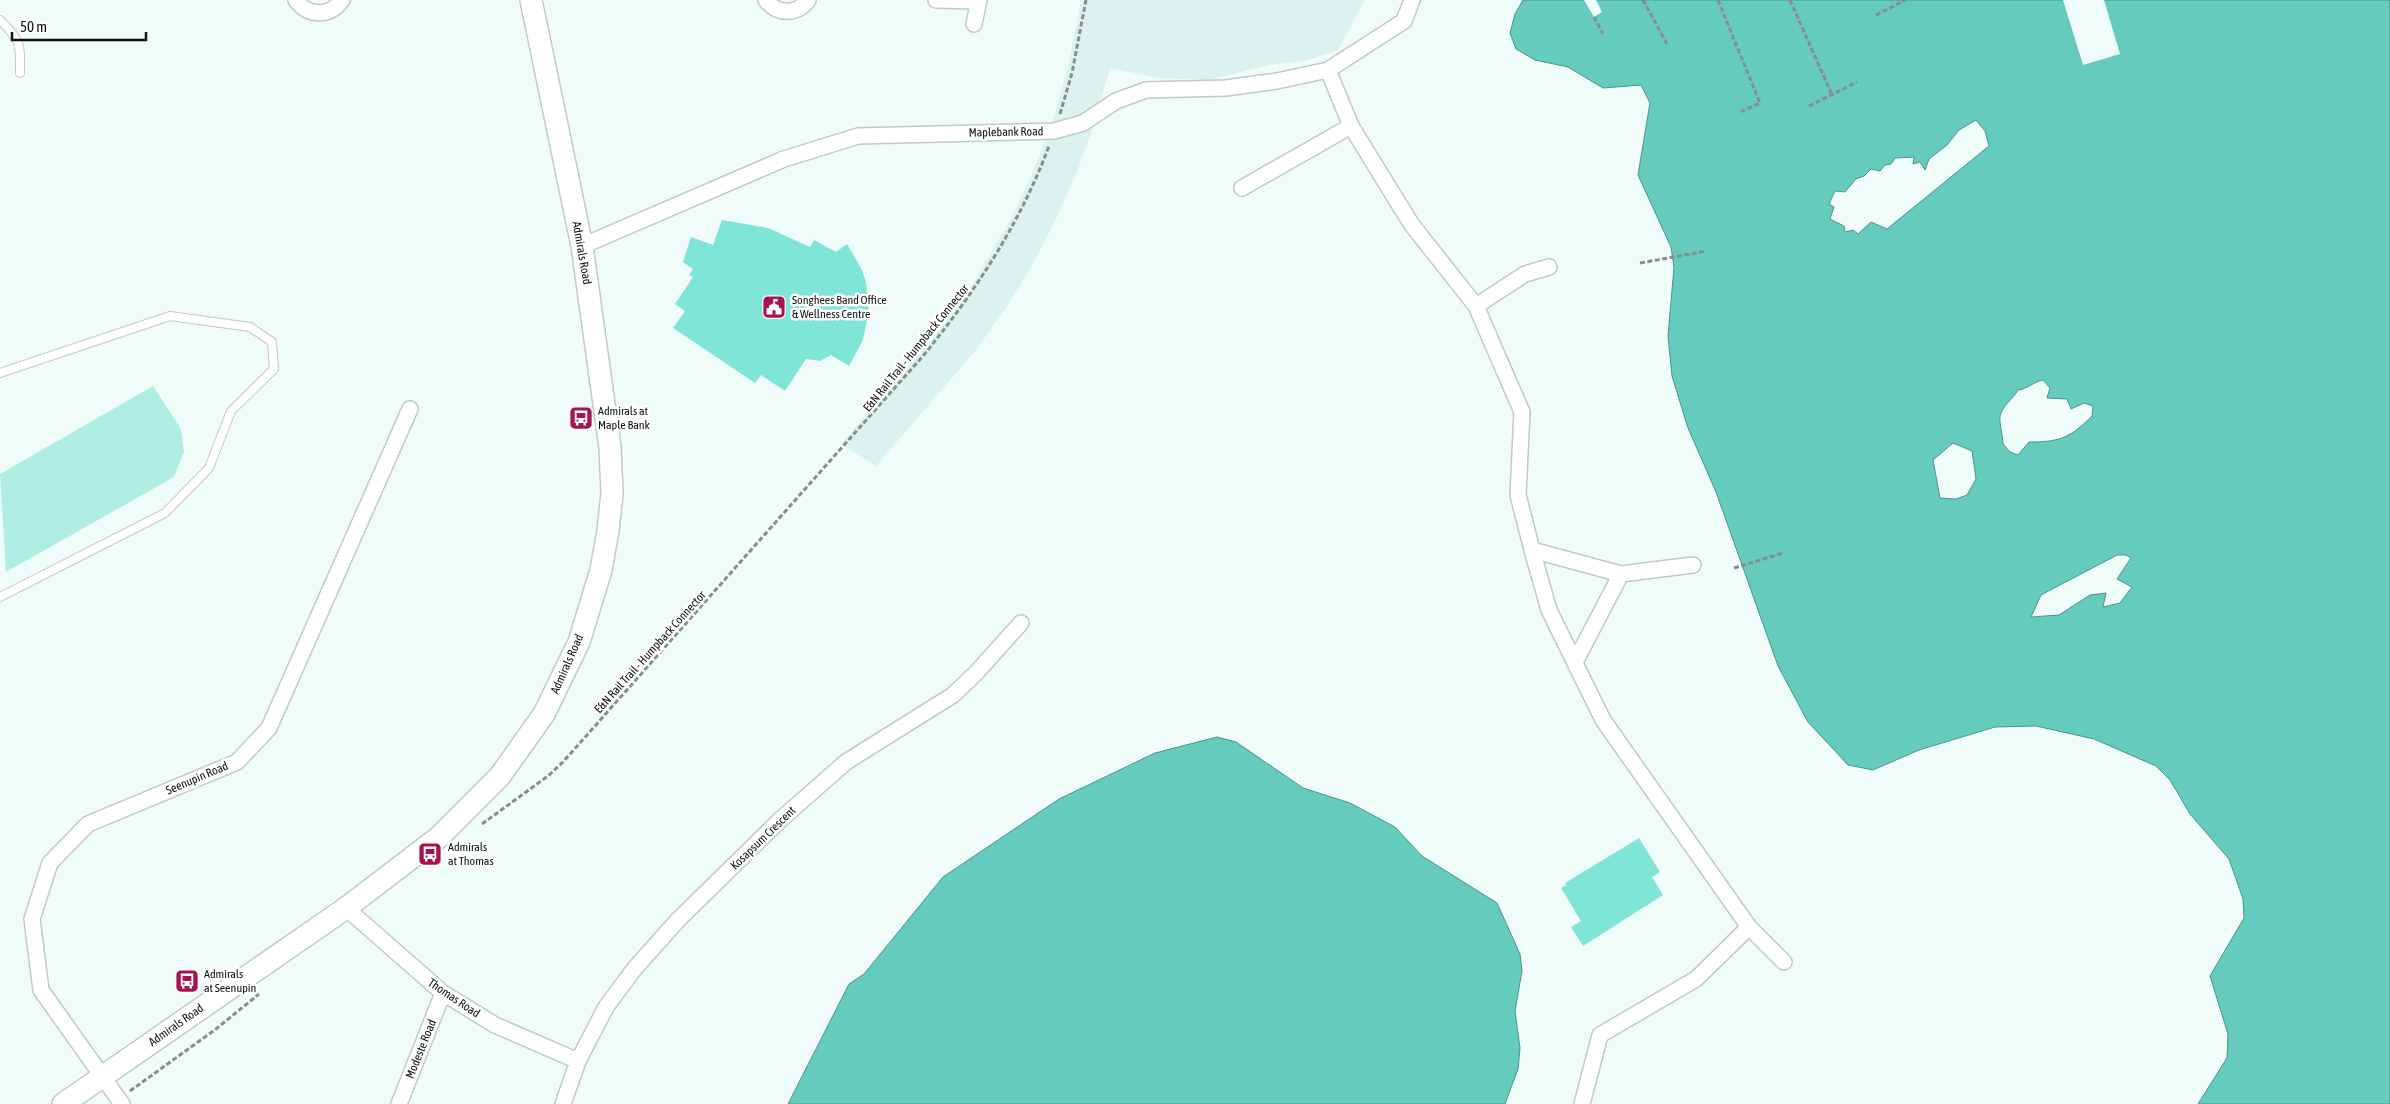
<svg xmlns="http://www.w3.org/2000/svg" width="2390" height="1104" font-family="'Asap Condensed',sans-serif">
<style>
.built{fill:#dcf2ee}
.green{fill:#b0ede3}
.water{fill:#65cbbd;stroke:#4b9489;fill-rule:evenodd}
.pier{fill:#f0fcf9}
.building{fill:#7fe5d7}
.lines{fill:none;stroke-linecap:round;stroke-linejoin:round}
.lane-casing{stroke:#bfcbc9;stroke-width:10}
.street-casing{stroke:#bfcbc9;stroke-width:18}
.secondary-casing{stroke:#bfcbc9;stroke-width:24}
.path{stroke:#868e8c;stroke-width:3;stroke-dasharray:5 2.5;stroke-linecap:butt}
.lane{stroke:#fff;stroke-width:8}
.street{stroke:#fff;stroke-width:15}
.secondary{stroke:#fff;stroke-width:21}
.labels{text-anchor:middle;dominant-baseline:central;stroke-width:5;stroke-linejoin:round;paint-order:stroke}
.street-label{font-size:12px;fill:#0e1211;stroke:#fff}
.poi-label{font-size:12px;fill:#0e1211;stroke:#fff;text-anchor:start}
</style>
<rect width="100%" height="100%" fill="#f0fcf9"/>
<path class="built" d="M 1081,0 L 1365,0 L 1338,50 L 1308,60 L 1270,65 L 1208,80 L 1159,78 L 1110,68 L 1091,133 L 1078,169 L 1057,217 L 1033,264 L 1006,308 L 976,350 L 876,466 L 841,444 L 943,326 L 972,285 L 1009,222 L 1031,177 L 1052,123 L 1068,67 Z"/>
<path class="green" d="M 153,386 L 181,429 L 184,452 L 174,477 L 6,572 L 0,474 Z"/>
<path class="water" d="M 1523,0 L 2390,0 L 2390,1104 L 2198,1104 L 2227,1058 L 2228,1034 L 2210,976 L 2244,918 L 2243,899 L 2229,859 L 2190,814 L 2170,780 L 2156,766 L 2094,739 L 2036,726 L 1995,727 L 1919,750 L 1873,770 L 1848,765 L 1808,722 L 1778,666 L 1716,492 L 1688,428 L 1672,376 L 1668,336 L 1674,267 L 1671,247 L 1638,175 L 1650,103 L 1641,85 L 1603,88 L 1568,67 L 1535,60 L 1516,49 L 1510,33 L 1515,14 ZM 1976,120 L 1985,131 L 1989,146 L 1887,229 L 1871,222 L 1858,234 L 1853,230 L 1845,232 L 1844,226 L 1830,219 L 1834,207 L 1829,204 L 1835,191 L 1845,192 L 1856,179 L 1864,176 L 1871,169 L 1880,171 L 1885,165 L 1891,164 L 1895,158 L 1914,157 L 1913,164 L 1920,162 L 1925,170 L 1929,159 L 1947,145 L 1959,130 ZM 2043,380 L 2050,388 L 2047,398 L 2067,399 L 2071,409 L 2084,403 L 2093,406 L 2092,416 C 2070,438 2060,442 2029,442 L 2018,455 L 2010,452 L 2003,444 C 2003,435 1999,424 2000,416 C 2002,406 2013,399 2018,390 C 2028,389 2033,382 2043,380 ZM 1953,443 L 1972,451 L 1976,479 L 1967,495 L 1956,499 L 1940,498 L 1933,460 ZM 2117,555 L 2126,555 L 2131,558 L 2117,579 L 2132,587 L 2120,603 L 2103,607 L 2106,593 L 2090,595 L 2059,615 L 2031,617 L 2041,595 Z
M 1217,737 L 1236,742 L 1303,788 L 1350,803 L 1395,827 L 1422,856 L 1497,903 L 1520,954 L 1522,971 L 1515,1011 L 1520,1048 L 1518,1069 L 1505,1104 L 788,1104 L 849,984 L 864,974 L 943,877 L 1059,799 L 1155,753 Z"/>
<path class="pier" d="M 1584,0 L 1596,0 L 1602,12 L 1594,17 Z
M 2063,0 L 2104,0 L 2120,54 L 2083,65 Z"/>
<path class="building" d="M 722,220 L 768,228 L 810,247 L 814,240 L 836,252 L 847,244 L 861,268 L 866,282 L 869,310 L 863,340 L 849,366 L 831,355 L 820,361 L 806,359 L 785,391 L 761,375 L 755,383 L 673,328 L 685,311 L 675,304 L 693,277 L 689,275 L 693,269 L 683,262 L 691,237 L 713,245 Z
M 1639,838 L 1660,872 L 1652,877 L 1663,895 L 1583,946 L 1571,927 L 1581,921 L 1561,888 L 1566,885 L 1565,883 Z"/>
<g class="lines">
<g class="lane-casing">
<path id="lane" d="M 0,20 C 22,42 20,43 20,73
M 0,373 L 170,316 L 250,327 L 272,342 L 274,369 L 231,411 L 209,468 L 165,513 L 0,597"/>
</g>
<g class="street-casing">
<path id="street" d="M 296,0 C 308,17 330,17 342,0
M 766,0 C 777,15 797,15 808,0
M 936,0 L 978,1
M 974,24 L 979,0
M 1328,70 L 1351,126 L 1397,201 L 1412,225 L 1476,306 L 1522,412 L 1518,495 L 1532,550 L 1549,610 L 1603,720 L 1749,927 L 1784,962
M 1242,188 L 1351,126
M 582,246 L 784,159 L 858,136 L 1054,131 L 1083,123 L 1116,101 L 1146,90 L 1226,88 L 1277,81 L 1328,70 L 1404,21 L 1412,0
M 1476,306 L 1525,274 L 1549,267
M 1532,550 L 1621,574 L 1693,565
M 1575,662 L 1621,574
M 346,908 L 443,993 L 495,1025 L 578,1061
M 122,1104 L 41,990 L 32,919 L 50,863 L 88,824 L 237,762 L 269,728 L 410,409
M 399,1104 L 443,993
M 563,1104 L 578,1061 L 606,1007 L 635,968 L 678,920 L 780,820 L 846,762 L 953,695 L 977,672 L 1021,623
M 1582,1104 L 1600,1035 L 1696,979 L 1749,927"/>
</g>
<g class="secondary-casing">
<path id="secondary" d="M 63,1104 L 346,908 L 439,837 L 500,776 L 544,714 L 579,642 L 601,570 L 608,531 L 612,493 L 610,447 L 582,246 L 531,0"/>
</g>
<path class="path" d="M 1643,0 L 1667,44
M 1718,0 L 1760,103 L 1740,112
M 1790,0 L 1832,95
M 1876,15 L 1906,0
M 1594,17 L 1603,34
M 1809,106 L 1857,82
M 1060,114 L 1072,73 L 1086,0
M 1640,263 L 1707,251
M 1734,568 L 1783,553
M 482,824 L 548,776 L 563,762 L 923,356 C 975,292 1020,224 1049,146
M 130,1091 L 216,1029 L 259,994"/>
<use href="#lane" class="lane"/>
<use href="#street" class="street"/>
<use href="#secondary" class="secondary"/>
</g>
<defs>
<g id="civic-square" transform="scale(1.25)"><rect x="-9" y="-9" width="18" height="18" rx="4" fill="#a61450" stroke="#fff"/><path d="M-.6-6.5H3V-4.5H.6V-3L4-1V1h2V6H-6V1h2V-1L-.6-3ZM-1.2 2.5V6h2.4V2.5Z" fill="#fff"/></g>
<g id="bus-square" transform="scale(1.25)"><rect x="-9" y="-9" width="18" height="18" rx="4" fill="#a61450" stroke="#fff"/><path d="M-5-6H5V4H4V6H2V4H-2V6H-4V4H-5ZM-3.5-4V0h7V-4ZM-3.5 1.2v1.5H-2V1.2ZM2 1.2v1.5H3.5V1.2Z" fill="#fff"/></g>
</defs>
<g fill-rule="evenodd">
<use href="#civic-square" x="774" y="307"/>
<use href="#bus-square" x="581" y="418"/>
<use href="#bus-square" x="430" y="854"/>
<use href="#bus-square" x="187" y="981"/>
</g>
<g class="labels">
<g class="street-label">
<text transform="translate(1006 132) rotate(-1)">Maplebank Road</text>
<text transform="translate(582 253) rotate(80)">Admirals Road</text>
<text transform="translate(916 348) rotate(-51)">E&amp;N Rail Trail - Humpback Connector</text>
<text transform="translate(650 652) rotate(-48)">E&amp;N Rail Trail - Humpback Connector</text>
<text transform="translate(567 664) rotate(-66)">Admirals Road</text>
<text transform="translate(197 778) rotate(-23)">Seenupin Road</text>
<text transform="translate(763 838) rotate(-44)">Kosapsum Crescent</text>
<text transform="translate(454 998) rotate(34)">Thomas Road</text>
<text transform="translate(176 1025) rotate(-35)">Admirals Road</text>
<text transform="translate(421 1049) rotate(-68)">Modeste Road</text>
</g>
<g class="poi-label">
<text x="792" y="300">Songhees Band Office<tspan x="792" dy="14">&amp; Wellness Centre</tspan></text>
<text x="598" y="411">Admirals at<tspan x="598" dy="14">Maple Bank</tspan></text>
<text x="448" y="847">Admirals<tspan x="448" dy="14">at Thomas</tspan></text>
<text x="204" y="974">Admirals<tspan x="204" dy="14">at Seenupin</tspan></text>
</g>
</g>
<path d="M12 32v8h134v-8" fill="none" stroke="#0e1211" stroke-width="2.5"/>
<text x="20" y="32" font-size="15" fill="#0e1211" stroke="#ffffff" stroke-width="4" paint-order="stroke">50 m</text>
</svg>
